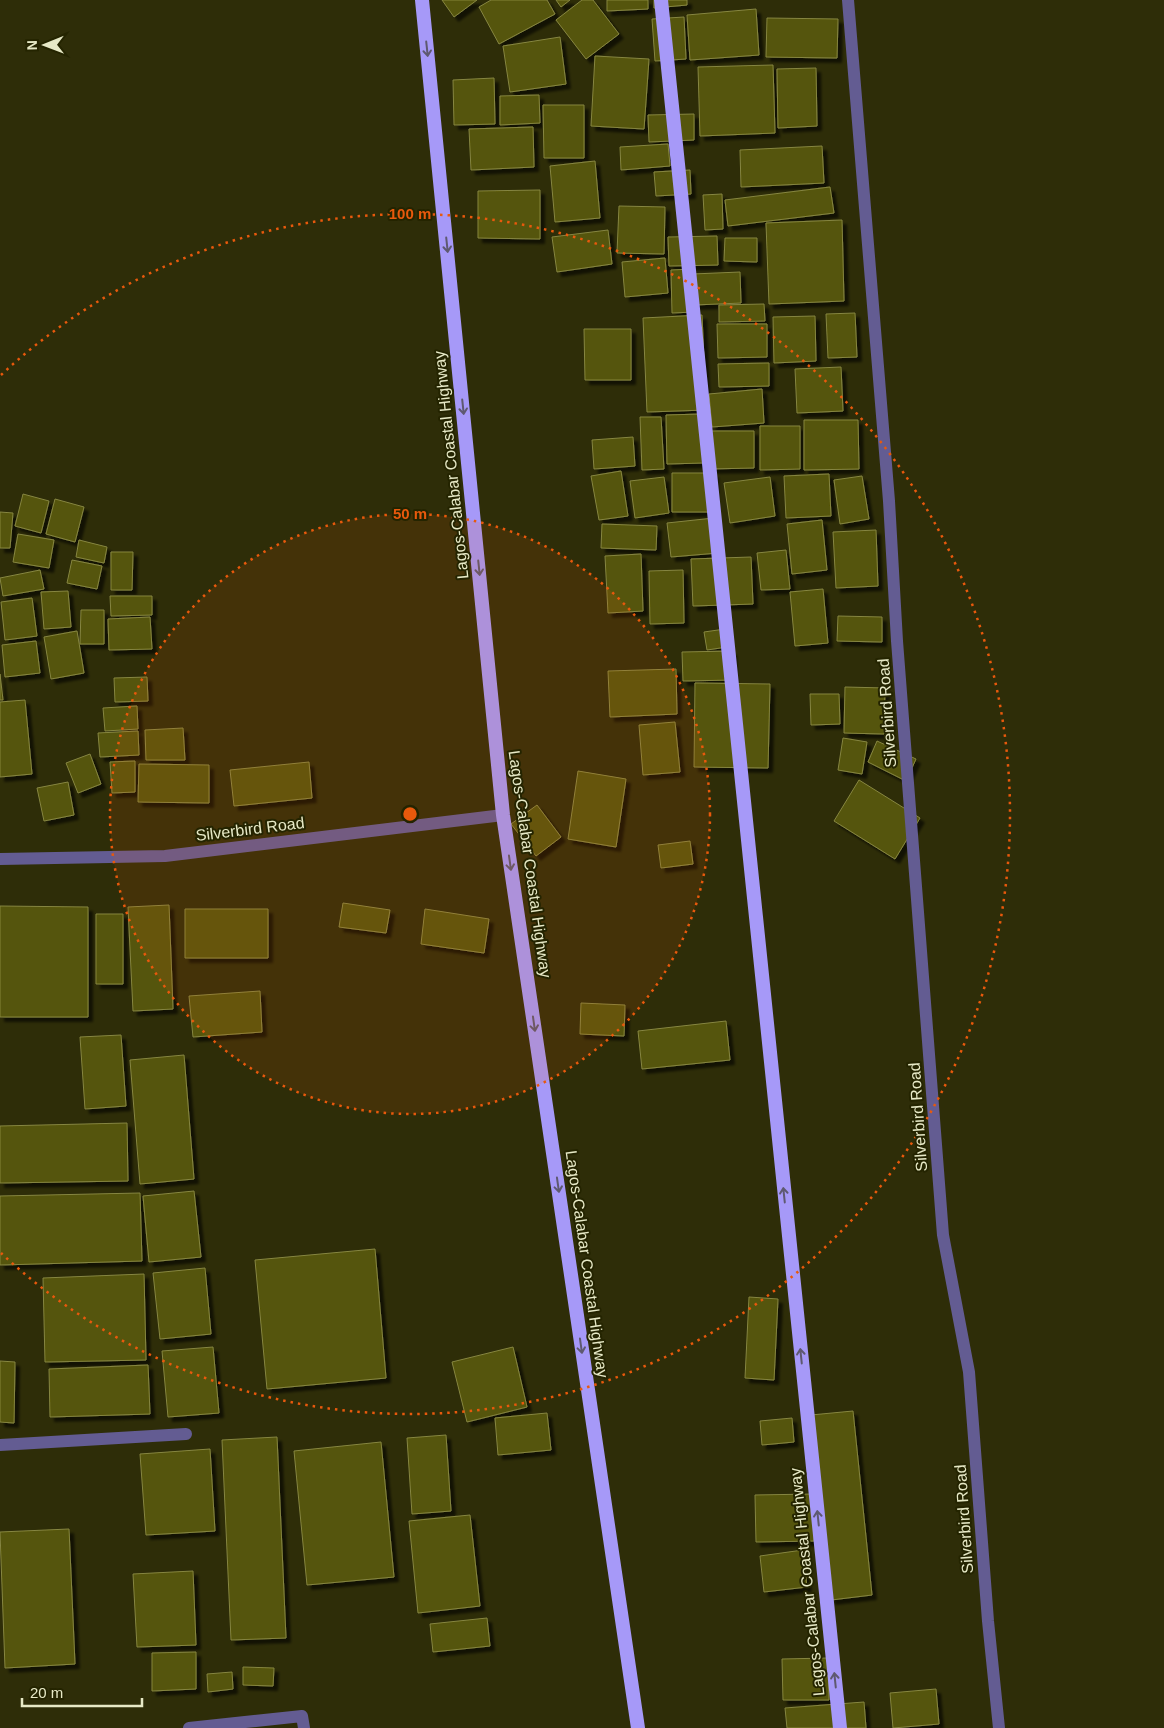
<svg xmlns="http://www.w3.org/2000/svg" width="1164" height="1728" font-family="Helvetica,sans-serif">
<style>
.building{fill:#555407;stroke:#868642;filter:url(#shadow)}
.lines{fill:none;stroke-linecap:round;stroke-linejoin:round}
.minor{stroke:#635c92;stroke-width:12}
.tertiary{stroke:#635c92;stroke-width:12}
.trunk{stroke:#a699f8;stroke-width:14}
.oneway{stroke:#5e5970}
.ring{fill:none;stroke:#e8590c;stroke-width:2.5;stroke-dasharray:2.5 5}
.labels{text-anchor:middle;dominant-baseline:central;stroke-width:4;stroke-linejoin:round;paint-order:stroke}
.street-label{font-size:16px;fill:#e7e9c6;stroke:#242400}
.centre{fill:#e8590c;stroke:#242400;stroke-width:2.5}
.ring-label{font-size:15px;text-anchor:middle;font-weight:bold;fill:#e8590c;stroke:#242400;stroke-width:4;stroke-linejoin:round;paint-order:stroke}
</style>
<defs>
<filter id="shadow"><feDropShadow dx="4.5" dy="4.5" stdDeviation="1" flood-color="#0009"/></filter>
</defs>
<rect width="100%" height="100%" fill="#2e2d08"/>
<path class="building" d="M 442,0 L 477,0 L 454,17 Z
M 491,0 L 547,0 L 555,14 L 499,44 L 479,7 Z
M 556,0 L 570,0 L 561,7 Z
M 582,0 L 593,0 L 619,34 L 586,59 L 556,20 Z
M 607,0 L 648,0 L 648,9 L 607,11 Z
M 654,0 L 687,0 L 687,5 L 654,8 Z
M 756,9 L 759,55 L 690,60 L 687,15 Z
M 684,17 L 686,59 L 655,61 L 652,19 Z
M 767,18 L 838,19 L 837,58 L 766,57 Z
M 560,37 L 566,84 L 510,92 L 503,46 Z
M 595,56 L 649,59 L 644,129 L 591,126 Z
M 773,65 L 775,133 L 700,136 L 698,67 Z
M 816,68 L 817,126 L 778,128 L 777,69 Z
M 494,78 L 495,124 L 454,125 L 453,80 Z
M 539,95 L 540,123 L 500,125 L 500,96 Z
M 543,105 L 584,105 L 584,158 L 544,158 Z
M 694,114 L 694,140 L 649,142 L 648,115 Z
M 533,127 L 534,167 L 471,170 L 469,129 Z
M 668,144 L 670,166 L 621,170 L 620,147 Z
M 822,146 L 824,183 L 741,187 L 740,150 Z
M 595,161 L 600,218 L 555,222 L 550,166 Z
M 690,170 L 691,194 L 656,196 L 654,172 Z
M 830,187 L 834,213 L 728,226 L 725,200 Z
M 540,190 L 540,239 L 478,238 L 478,191 Z
M 722,194 L 723,229 L 705,230 L 703,195 Z
M 619,206 L 665,207 L 664,254 L 617,253 Z
M 842,220 L 844,301 L 769,304 L 766,223 Z
M 608,230 L 612,264 L 557,272 L 552,237 Z
M 717,236 L 718,265 L 669,266 L 668,237 Z
M 725,238 L 757,238 L 757,262 L 724,261 Z
M 665,258 L 668,293 L 625,297 L 622,262 Z
M 693,269 L 693,274 L 740,272 L 741,303 L 694,305 L 694,312 L 672,313 L 671,270 Z
M 764,304 L 765,321 L 719,322 L 719,305 Z
M 855,313 L 857,357 L 828,358 L 826,314 Z
M 702,315 L 706,410 L 647,412 L 643,318 Z
M 815,316 L 816,361 L 774,363 L 773,317 Z
M 717,324 L 767,324 L 767,357 L 718,358 Z
M 584,329 L 631,329 L 631,380 L 585,380 Z
M 769,363 L 769,386 L 719,387 L 718,364 Z
M 841,367 L 843,411 L 797,413 L 795,369 Z
M 762,389 L 764,423 L 712,427 L 709,394 Z
M 702,414 L 703,463 L 667,464 L 666,415 Z
M 640,417 L 661,417 L 664,469 L 642,470 Z
M 804,420 L 858,420 L 859,469 L 804,470 Z
M 760,426 L 800,426 L 800,469 L 760,470 Z
M 707,431 L 754,431 L 754,468 L 708,469 Z
M 633,437 L 635,466 L 594,469 L 592,440 Z
M 621,471 L 628,516 L 599,520 L 591,476 Z
M 672,473 L 714,473 L 714,512 L 672,512 Z
M 829,474 L 831,516 L 786,518 L 784,476 Z
M 862,476 L 869,519 L 840,524 L 834,480 Z
M 664,477 L 669,513 L 635,518 L 630,481 Z
M 770,477 L 775,516 L 730,523 L 724,483 Z
M 23,494 L 49,501 L 41,533 L 15,526 Z
M 55,499 L 84,507 L 75,542 L 46,534 Z
M 0,512 L 13,513 L 10,548 L 0,548 Z
M 714,518 L 718,553 L 671,557 L 667,523 Z
M 822,520 L 827,570 L 792,574 L 787,524 Z
M 602,524 L 657,526 L 656,550 L 601,548 Z
M 876,530 L 878,586 L 836,588 L 833,532 Z
M 18,534 L 54,540 L 49,568 L 13,562 Z
M 79,540 L 107,547 L 104,563 L 76,557 Z
M 786,550 L 790,589 L 761,590 L 757,553 Z
M 111,552 L 133,552 L 132,590 L 111,590 Z
M 641,554 L 643,611 L 608,613 L 605,556 Z
M 751,557 L 753,604 L 693,606 L 691,559 Z
M 72,560 L 102,566 L 97,589 L 67,583 Z
M 40,570 L 44,589 L 3,596 L 0,578 Z
M 683,570 L 684,623 L 650,624 L 649,571 Z
M 823,589 L 828,643 L 795,646 L 790,592 Z
M 68,591 L 71,627 L 44,629 L 41,592 Z
M 110,596 L 152,596 L 152,615 L 111,616 Z
M 32,598 L 37,636 L 5,640 L 1,602 Z
M 81,610 L 104,610 L 104,644 L 80,644 Z
M 838,616 L 882,617 L 882,642 L 837,641 Z
M 150,617 L 152,649 L 109,650 L 108,619 Z
M 725,629 L 727,647 L 707,650 L 704,632 Z
M 77,631 L 84,673 L 51,679 L 44,637 Z
M 36,641 L 40,673 L 5,677 L 2,645 Z
M 732,651 L 733,680 L 683,681 L 682,652 Z
M 676,669 L 677,714 L 610,717 L 608,671 Z
M 0,674 L 3,700 L 0,700 Z
M 147,677 L 148,701 L 115,702 L 114,678 Z
M 695,683 L 770,684 L 768,768 L 694,767 Z
M 845,687 L 885,688 L 884,734 L 844,733 Z
M 810,694 L 839,694 L 840,724 L 811,725 Z
M 25,700 L 32,774 L 0,777 L 0,702 Z
M 137,706 L 138,729 L 105,731 L 103,708 Z
M 675,722 L 680,772 L 643,775 L 639,725 Z
M 183,728 L 185,760 L 146,760 L 145,730 Z
M 138,731 L 139,755 L 100,757 L 98,733 Z
M 843,738 L 867,742 L 862,774 L 838,770 Z
M 877,741 L 916,759 L 906,781 L 868,762 Z
M 90,754 L 101,784 L 78,793 L 66,763 Z
M 135,761 L 135,792 L 112,793 L 110,762 Z
M 309,762 L 312,798 L 234,806 L 230,770 Z
M 139,764 L 209,765 L 209,803 L 138,802 Z
M 578,771 L 626,779 L 616,847 L 568,839 Z
M 859,780 L 920,818 L 895,859 L 834,821 Z
M 68,782 L 74,815 L 44,821 L 37,788 Z
M 537,805 L 561,837 L 536,856 L 511,824 Z
M 690,841 L 693,864 L 661,868 L 658,845 Z
M 343,903 L 390,910 L 386,933 L 339,927 Z
M 169,905 L 173,1009 L 133,1011 L 128,907 Z
M 0,906 L 88,907 L 88,1017 L 0,1017 Z
M 185,909 L 268,909 L 268,958 L 185,958 Z
M 425,909 L 489,919 L 484,953 L 421,944 Z
M 96,914 L 123,914 L 123,984 L 96,984 Z
M 260,991 L 262,1032 L 193,1037 L 189,996 Z
M 581,1003 L 625,1005 L 624,1036 L 580,1034 Z
M 726,1021 L 730,1060 L 642,1069 L 638,1031 Z
M 121,1035 L 126,1106 L 85,1109 L 80,1037 Z
M 184,1055 L 194,1179 L 140,1184 L 130,1060 Z
M 127,1123 L 128,1181 L 0,1183 L 0,1126 Z
M 194,1191 L 201,1257 L 149,1262 L 143,1196 Z
M 140,1193 L 142,1261 L 0,1265 L 0,1196 Z
M 375,1249 L 386,1378 L 267,1389 L 255,1260 Z
M 205,1268 L 211,1334 L 160,1339 L 153,1273 Z
M 144,1274 L 146,1360 L 45,1362 L 43,1278 Z
M 749,1297 L 778,1299 L 774,1380 L 745,1378 Z
M 213,1347 L 219,1413 L 168,1417 L 162,1351 Z
M 513,1347 L 527,1407 L 467,1422 L 452,1362 Z
M 0,1361 L 15,1362 L 14,1423 L 0,1422 Z
M 148,1365 L 150,1414 L 50,1417 L 49,1369 Z
M 853,1411 L 872,1595 L 831,1600 L 811,1415 Z
M 547,1413 L 551,1450 L 498,1455 L 495,1418 Z
M 792,1418 L 794,1442 L 762,1445 L 760,1421 Z
M 446,1435 L 451,1511 L 412,1514 L 407,1438 Z
M 277,1437 L 286,1638 L 231,1640 L 222,1440 Z
M 381,1442 L 394,1577 L 307,1585 L 294,1451 Z
M 210,1449 L 215,1531 L 146,1535 L 140,1454 Z
M 813,1494 L 814,1541 L 756,1542 L 755,1495 Z
M 470,1515 L 480,1606 L 418,1613 L 409,1521 Z
M 69,1529 L 75,1664 L 5,1668 L 0,1532 Z
M 803,1550 L 807,1587 L 764,1592 L 760,1556 Z
M 193,1571 L 196,1645 L 137,1647 L 133,1574 Z
M 487,1618 L 490,1646 L 433,1652 L 430,1624 Z
M 196,1652 L 196,1689 L 152,1691 L 152,1653 Z
M 828,1658 L 829,1700 L 783,1700 L 782,1659 Z
M 243,1667 L 274,1668 L 273,1686 L 243,1685 Z
M 232,1672 L 233,1689 L 208,1692 L 207,1674 Z
M 936,1689 L 939,1724 L 893,1728 L 890,1693 Z
M 864,1702 L 866,1728 L 787,1728 L 785,1708 Z"/>
<g class="lines">
<path class="minor" d="M 848,0 L 889,501 L 897,641 L 943,1235 L 969,1372 L 988,1621 L 999,1728
M 0,1445 L 186,1434
M 189,1728 L 302,1716 L 304,1728"/>
<path class="tertiary" d="M 0,859 L 165,856 L 503,815"/>
<path class="trunk" d="M 422,0 L 503,815 L 638,1728
M 661,0 L 840,1728"/>
</g>
<defs><path id="oneway-shaft" d="M-6 0H5M1.5-3L5.5 0L1.5 3" fill="none" stroke-width="1.6" stroke-linecap="round" stroke-linejoin="round" transform="scale(1.25)"/></defs>
<g class="oneway">
<use href="#oneway-shaft" transform="translate(427 49) rotate(84)"/>
<use href="#oneway-shaft" transform="translate(447 245) rotate(84)"/>
<use href="#oneway-shaft" transform="translate(463 407) rotate(84)"/>
<use href="#oneway-shaft" transform="translate(479 568) rotate(84)"/>
<use href="#oneway-shaft" transform="translate(510 863) rotate(82)"/>
<use href="#oneway-shaft" transform="translate(534 1024) rotate(82)"/>
<use href="#oneway-shaft" transform="translate(558 1185) rotate(82)"/>
<use href="#oneway-shaft" transform="translate(784 1195) rotate(-96)"/>
<use href="#oneway-shaft" transform="translate(581 1346) rotate(82)"/>
<use href="#oneway-shaft" transform="translate(801 1356) rotate(-96)"/>
<use href="#oneway-shaft" transform="translate(818 1518) rotate(-96)"/>
<use href="#oneway-shaft" transform="translate(835 1680) rotate(-96)"/>
</g>
<circle cx="410" cy="814" r="300" fill="#e8590c" fill-opacity=".12"/>
<g class="ring">
<circle cx="410" cy="814" r="300"/>
<path d="M1 375A600 600 0 1 1 1 1253"/>
</g>
<g class="labels">
<g class="street-label">
<text transform="translate(451 465) rotate(-96)">Lagos-Calabar Coastal Highway</text>
<text transform="translate(887 713) rotate(-94)">Silverbird Road</text>
<text transform="translate(250 829) rotate(-7)">Silverbird Road</text>
<text transform="translate(530 864) rotate(82)">Lagos-Calabar Coastal Highway</text>
<text transform="translate(918 1117) rotate(-94)">Silverbird Road</text>
<text transform="translate(587 1264) rotate(82)">Lagos-Calabar Coastal Highway</text>
<text transform="translate(964 1519) rotate(-94)">Silverbird Road</text>
<text transform="translate(807 1582) rotate(-96)">Lagos-Calabar Coastal Highway</text>
</g>
</g>
<circle cx="410" cy="814" r="8" class="centre"/>
<g class="ring-label">
<text x="410" y="219">100 m</text>
<text x="410" y="519">50 m</text>
</g>
<g transform="translate(45 45) rotate(269)" stroke="#242400" stroke-width="4" paint-order="stroke">
<path d="M0-4L9 19L0 12L-9 19Z" fill="#e7e9c6"/>
<text y="-8" font-size="14" font-weight="bold" text-anchor="middle" fill="#e7e9c6">N</text>
</g>
<path d="M22 1698v8h120v-8" fill="none" stroke="#e7e9c6" stroke-width="2.5"/>
<text x="30" y="1698" font-size="15" fill="#e7e9c6" stroke="#242400" stroke-width="4" paint-order="stroke">20 m</text>
</svg>
